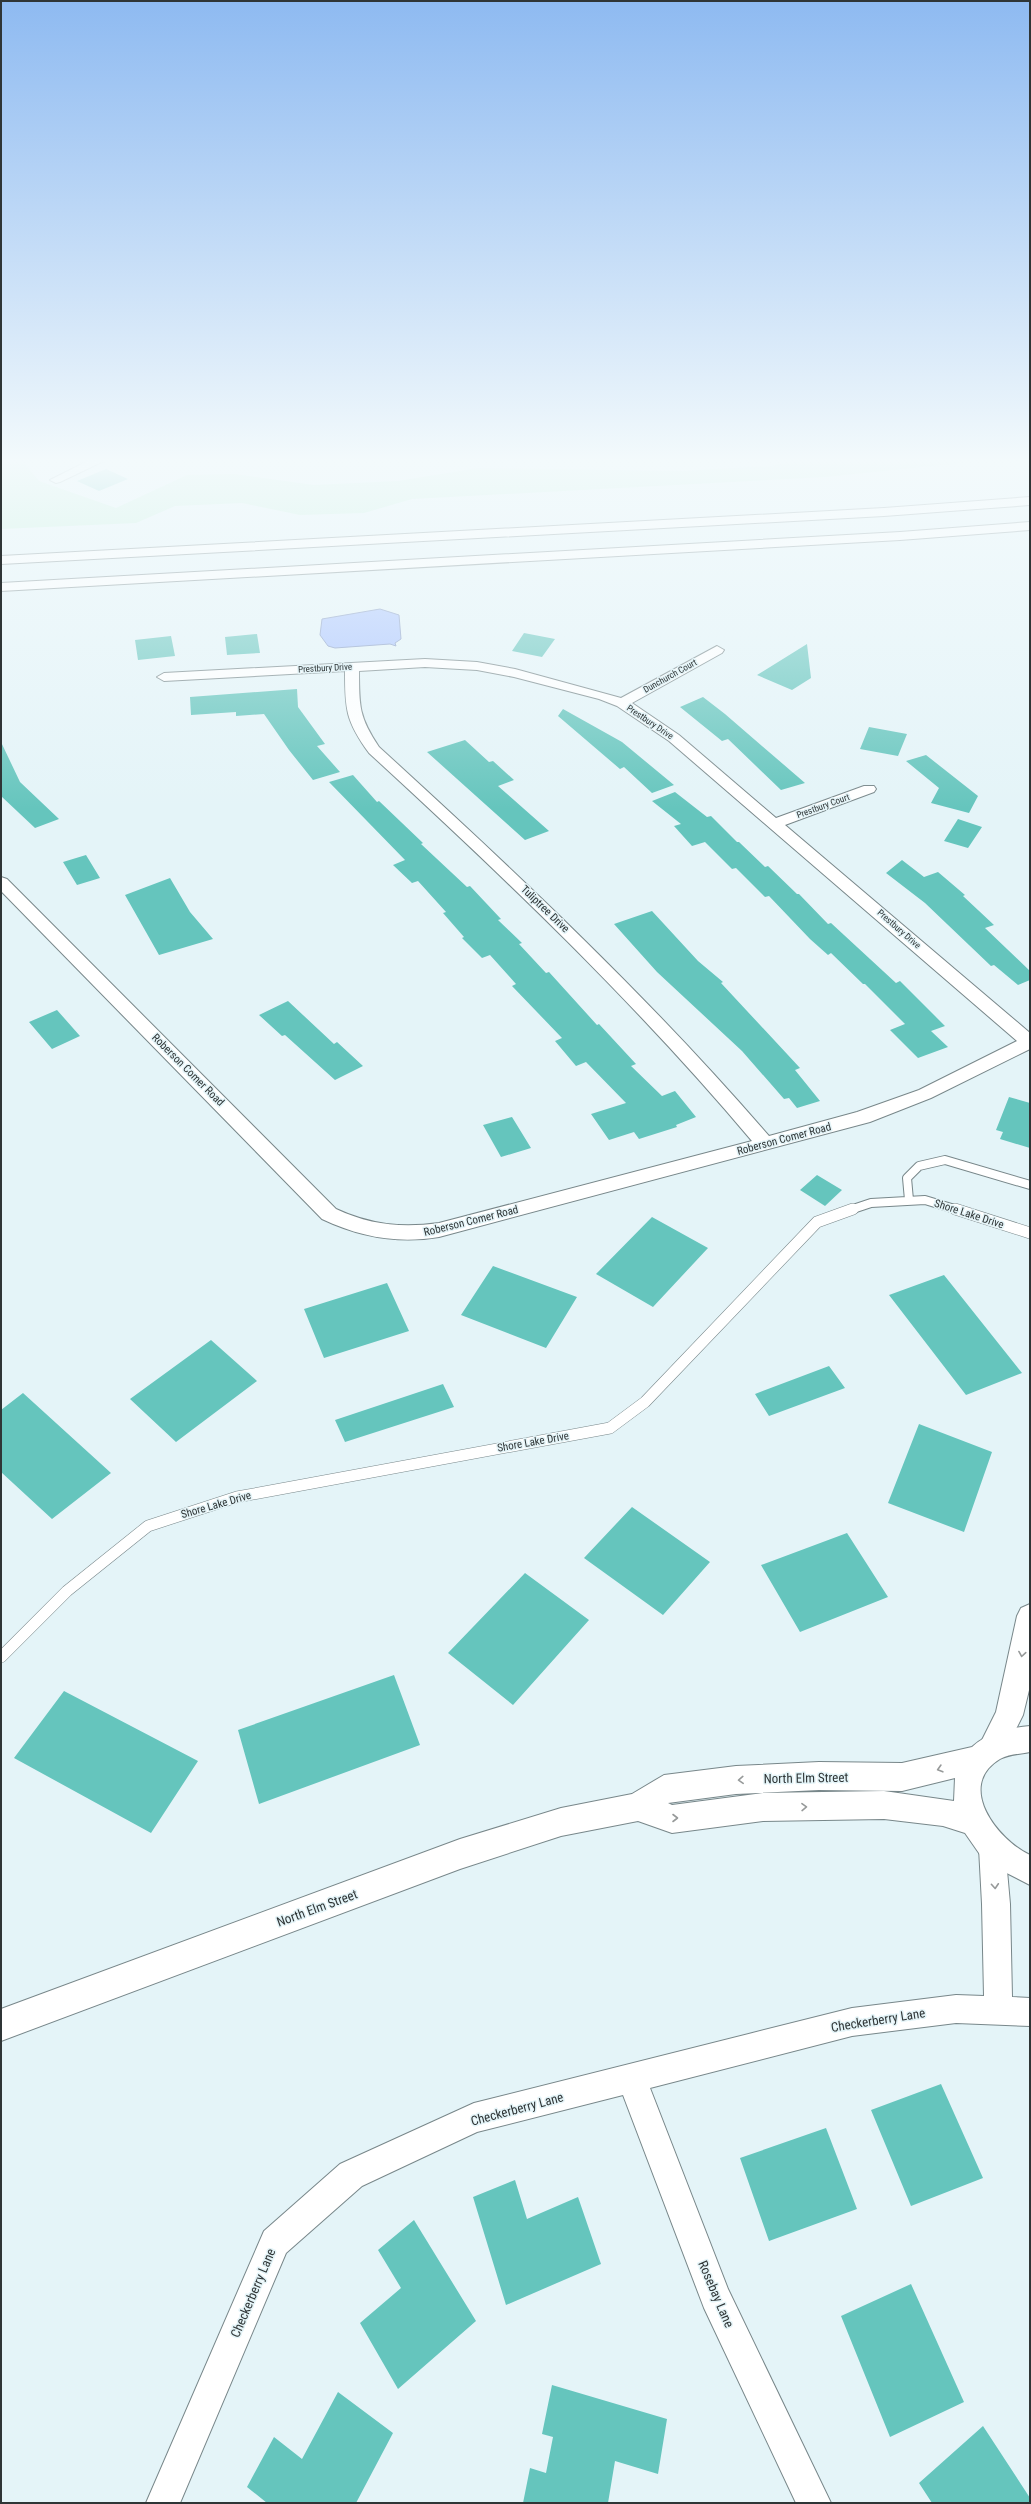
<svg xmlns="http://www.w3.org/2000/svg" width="1031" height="2504" font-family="'Roboto Condensed',sans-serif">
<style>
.green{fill:#beefd5}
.water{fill:#a7c2ff;stroke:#8398c3}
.building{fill:#65c5bd}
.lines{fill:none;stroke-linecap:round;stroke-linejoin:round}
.service-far1-casing{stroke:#78878a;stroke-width:10}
.service-casing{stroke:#78878a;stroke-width:12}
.minor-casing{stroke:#78878a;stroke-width:2}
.tertiary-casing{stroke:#78878a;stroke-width:2}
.secondary-casing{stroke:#78878a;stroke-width:2}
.motorway-casing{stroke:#78878a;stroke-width:2}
.service-far1{stroke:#fff;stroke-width:8}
.service{stroke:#fff;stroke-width:11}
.minor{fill:#fff;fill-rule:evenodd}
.tertiary{fill:#fff;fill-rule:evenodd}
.secondary{fill:#fff;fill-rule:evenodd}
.motorway{fill:#fff;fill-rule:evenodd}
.oneway{stroke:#979a9a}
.labels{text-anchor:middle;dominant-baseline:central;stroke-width:3;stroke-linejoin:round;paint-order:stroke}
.far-street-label{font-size:9px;fill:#2f3536;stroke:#e4f4f8}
.street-label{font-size:11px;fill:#2f3536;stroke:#e4f4f8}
.near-street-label{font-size:13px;fill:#2f3536;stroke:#e4f4f8}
</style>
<rect width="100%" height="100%" fill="#e4f4f8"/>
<path class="green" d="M 1,458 L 20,458 L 39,481 L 116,508 L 187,475 L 234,474 L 314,485 L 398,481 L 478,468 L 682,471 L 770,466 L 814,458 L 962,458 L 971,462 L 825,477 L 412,499 L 364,513 L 300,515 L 242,503 L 175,506 L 136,523 L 1,529 Z"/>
<path class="water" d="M 380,609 L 399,615 L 401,639 L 395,643 L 396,646 L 390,644 L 335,648 L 328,646 L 320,635 L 322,619 Z"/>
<path class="building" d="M 106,469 L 128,479 L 99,491 L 77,481 Z
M 524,633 L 555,639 L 542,657 L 512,651 Z
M 257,634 L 260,653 L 227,655 L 225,637 Z
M 171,636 L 175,656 L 138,660 L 135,640 Z
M 807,644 L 811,678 L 792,690 L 757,675 Z
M 297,689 L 298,707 L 325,744 L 317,746 L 340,772 L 313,780 L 289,750 L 264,714 L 236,716 L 236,712 L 191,715 L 190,697 Z
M 703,697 L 725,714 L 805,783 L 781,790 L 728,739 L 722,741 L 680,707 Z
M 563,709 L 622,742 L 674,785 L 652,793 L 624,767 L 620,769 L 558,716 Z
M 869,727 L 907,734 L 898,756 L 860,749 Z
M 465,740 L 489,762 L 493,761 L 514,780 L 498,786 L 549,831 L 525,840 L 427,752 Z
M 1,742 L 20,782 L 59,819 L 35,828 L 1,796 Z
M 926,755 L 978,796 L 969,813 L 931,803 L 939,788 L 906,761 Z
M 353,775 L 377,802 L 379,801 L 423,843 L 421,844 L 467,887 L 470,886 L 501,919 L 498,920 L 522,943 L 519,944 L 546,973 L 549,972 L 597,1025 L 599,1024 L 636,1064 L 631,1066 L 662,1096 L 675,1091 L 696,1117 L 676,1125 L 677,1127 L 639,1139 L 634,1132 L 609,1140 L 591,1114 L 626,1103 L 586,1062 L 576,1066 L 555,1041 L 562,1038 L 512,986 L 516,984 L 490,955 L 482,958 L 462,938 L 464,937 L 443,913 L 446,912 L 418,881 L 412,883 L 393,865 L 405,860 L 329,782 Z
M 675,792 L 707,817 L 711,816 L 737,842 L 739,842 L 765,867 L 768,866 L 797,894 L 799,894 L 828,924 L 831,923 L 896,983 L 900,981 L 945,1026 L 931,1031 L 948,1047 L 918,1058 L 890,1030 L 905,1024 L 865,984 L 863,984 L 831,953 L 828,955 L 810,939 L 769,896 L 765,897 L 736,868 L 732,869 L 705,842 L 692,846 L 674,826 L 681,824 L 652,801 Z
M 958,819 L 982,827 L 968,848 L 944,841 Z
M 86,855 L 100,878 L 77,885 L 63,862 Z
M 902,860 L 924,877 L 938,872 L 965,895 L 963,896 L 994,925 L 985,928 L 1030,971 L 1030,980 L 1018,985 L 994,965 L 991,966 L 925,903 L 886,873 Z
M 170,878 L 190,912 L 213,939 L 159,955 L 125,895 Z
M 652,911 L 698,961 L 723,982 L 721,983 L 800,1068 L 795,1070 L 820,1101 L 797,1108 L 789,1098 L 784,1099 L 742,1051 L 657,972 L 614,924 Z
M 288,1001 L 334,1044 L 337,1042 L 363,1066 L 335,1080 L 285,1035 L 282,1036 L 259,1015 Z
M 57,1010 L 80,1036 L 52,1049 L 29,1022 Z
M 1009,1097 L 1030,1103 L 1030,1148 L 1000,1139 L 1003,1132 L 996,1130 Z
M 512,1117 L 531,1148 L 501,1157 L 483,1125 Z
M 817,1175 L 842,1190 L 825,1206 L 800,1190 Z
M 652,1217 L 708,1248 L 653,1307 L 596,1274 Z
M 493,1266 L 577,1297 L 546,1348 L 461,1315 Z
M 944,1275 L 1022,1373 L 966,1395 L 889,1295 Z
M 387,1283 L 409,1331 L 324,1358 L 304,1309 Z
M 211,1340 L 257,1381 L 176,1442 L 130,1399 Z
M 829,1366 L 845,1388 L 769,1416 L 755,1394 Z
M 443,1384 L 454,1407 L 345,1442 L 335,1420 Z
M 23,1393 L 111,1473 L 52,1519 L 1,1472 L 1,1410 Z
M 919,1424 L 992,1452 L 964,1532 L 888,1503 Z
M 632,1507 L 710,1562 L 663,1615 L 584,1558 Z
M 847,1533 L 888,1597 L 800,1632 L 761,1565 Z
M 525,1573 L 589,1620 L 513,1705 L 448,1653 Z
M 394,1675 L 420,1745 L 259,1804 L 238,1730 Z
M 64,1691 L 198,1761 L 151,1833 L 14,1758 Z
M 941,2084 L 983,2178 L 911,2206 L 871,2110 Z
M 826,2128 L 857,2209 L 769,2241 L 740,2158 Z
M 515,2180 L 527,2219 L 578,2197 L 601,2264 L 506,2305 L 473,2197 Z
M 414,2220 L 476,2321 L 398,2389 L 360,2323 L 401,2288 L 378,2250 Z
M 911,2284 L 964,2402 L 890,2437 L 841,2316 Z
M 552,2385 L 667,2419 L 658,2474 L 615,2461 L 608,2503 L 523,2503 L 530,2468 L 546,2473 L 553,2437 L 542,2434 Z
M 338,2392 L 393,2433 L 356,2503 L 267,2503 L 247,2487 L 274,2437 L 302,2459 Z
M 983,2426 L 1030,2498 L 1030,2503 L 932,2503 L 919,2483 Z"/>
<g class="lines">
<g class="service-far1-casing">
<path id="service-far1" d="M 909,1200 L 907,1178 L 919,1166 L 945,1160 L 1030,1185
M 850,1210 L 871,1203 L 925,1200 L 958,1210"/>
</g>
<g class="service-casing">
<path id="service" d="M 955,1209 L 1030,1233
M 1,1657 L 67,1591 L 148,1526 L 237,1497 L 610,1428 L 645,1402 L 817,1222 L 853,1209"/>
</g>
<g class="minor-casing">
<path id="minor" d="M 94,458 L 110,458 L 60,482 L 56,483 L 50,480 Z
M 717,646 L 724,650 L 722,653 L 632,703 L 679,735 L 776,818 L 864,786 L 874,786 L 876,789 L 874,792 L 785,825 L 1030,1033 L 1030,1049 L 931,1098 L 870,1122 L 439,1237 C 397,1244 360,1237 322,1219 L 1,891 L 1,877 L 7,879 L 336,1209 C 370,1225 402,1228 439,1223 L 752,1141 C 634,1001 503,876 369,753 C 346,721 345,710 345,671 L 164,681 L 157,677 L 164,673 L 425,659 L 477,662 L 515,669 L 621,698 ZM 425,667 L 477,670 L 514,677 L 599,699 L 617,706 L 669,741 L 1017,1041 L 919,1090 L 857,1112 L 769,1136 C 649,997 515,871 379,747 C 359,717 359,706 359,671 Z
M 992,1835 L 1001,1839 L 1005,1848 L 1010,1904 L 1012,1997 L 1030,1998 L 1030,2026 L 956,2023 L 852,2036 L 650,2088 L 728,2289 L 831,2503 L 796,2503 L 704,2308 L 623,2095 L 477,2132 L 362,2186 L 286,2253 L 180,2503 L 146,2503 L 264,2231 L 340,2164 L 474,2103 L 852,2008 L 956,1995 L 984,1996 L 982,1904 L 979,1848 L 983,1839 Z"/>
</g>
<g class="tertiary-casing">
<path id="tertiary" d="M 1030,1604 L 1030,1686 L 1023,1715 L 1003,1755 L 993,1759 L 983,1755 L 979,1746 L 996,1712 L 1017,1616 L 1021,1608 Z"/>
</g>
<g class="secondary-casing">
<path id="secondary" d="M 1030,1726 L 1030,1752 C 1020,1754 1009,1754 1000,1759 C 955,1786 998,1840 1030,1855 L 1030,1885 L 989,1864 L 981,1856 L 965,1833 L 943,1826 L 884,1819 L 763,1821 L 672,1833 L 638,1821 L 561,1836 L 460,1869 L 1,2041 L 1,2009 L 460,1839 L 561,1808 L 632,1794 L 664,1775 L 736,1766 L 819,1762 L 902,1763 L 972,1747 C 988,1732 1009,1728 1030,1726 ZM 955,1778 L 954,1801 L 884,1791 L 763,1793 L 672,1805 L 668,1803 L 736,1794 L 819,1790 L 902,1791 Z"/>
</g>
<g class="motorway-casing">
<path id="motorway" d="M 1030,497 L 1030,505 L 884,516 L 1,564 L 1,556 L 884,508 Z
M 1030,522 L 1030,530 L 900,540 L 1,591 L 1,583 L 900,532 Z"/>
</g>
<use href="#service-far1" class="service-far1"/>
<use href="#service" class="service"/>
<use href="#minor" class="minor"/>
<use href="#tertiary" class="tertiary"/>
<use href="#secondary" class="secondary"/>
<use href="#motorway" class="motorway"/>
</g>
<defs><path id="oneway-chevron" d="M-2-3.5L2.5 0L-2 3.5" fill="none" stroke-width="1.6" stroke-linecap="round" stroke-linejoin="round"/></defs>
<g class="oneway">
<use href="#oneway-chevron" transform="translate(1022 1654) rotate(99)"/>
<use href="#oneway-chevron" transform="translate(940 1769) rotate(164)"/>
<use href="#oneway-chevron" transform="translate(741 1780) rotate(177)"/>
<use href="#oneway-chevron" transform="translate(804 1807) rotate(-1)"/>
<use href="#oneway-chevron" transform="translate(675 1818)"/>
<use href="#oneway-chevron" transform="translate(995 1886) rotate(86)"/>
</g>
<linearGradient id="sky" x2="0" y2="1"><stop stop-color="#8ebaf1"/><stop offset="0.57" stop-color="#f3fafc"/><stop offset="1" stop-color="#f3fafc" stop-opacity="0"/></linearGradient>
<rect width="1031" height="809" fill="url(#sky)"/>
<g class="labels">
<g class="far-street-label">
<text transform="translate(325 668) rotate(-3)">Prestbury Drive</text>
<text transform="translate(670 676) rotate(-29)">Dunchurch Court</text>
<text transform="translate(650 722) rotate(34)">Prestbury Drive</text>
<text transform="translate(823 806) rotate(-20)">Prestbury Court</text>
<text transform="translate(899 929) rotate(41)">Prestbury Drive</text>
</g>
<g class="street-label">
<text transform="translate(545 909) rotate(44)">Tuliptree Drive</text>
<text transform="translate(188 1070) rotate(45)">Roberson Comer Road</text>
<text transform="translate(784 1139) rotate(-15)">Roberson Comer Road</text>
<text transform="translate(969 1214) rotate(18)">Shore Lake Drive</text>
<text transform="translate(471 1221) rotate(-14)">Roberson Comer Road</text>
<text transform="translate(533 1442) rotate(-10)">Shore Lake Drive</text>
<text transform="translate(216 1505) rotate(-16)">Shore Lake Drive</text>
</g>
<g class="near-street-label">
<text transform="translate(806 1778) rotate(-1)">North Elm Street</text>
<text transform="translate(317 1908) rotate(-20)">North Elm Street</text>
<text transform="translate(878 2020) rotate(-9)">Checkerberry Lane</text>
<text transform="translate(517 2109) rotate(-15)">Checkerberry Lane</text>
<text transform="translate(253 2293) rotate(-67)">Checkerberry Lane</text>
<text transform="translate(716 2294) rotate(67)">Rosebay Lane</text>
</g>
</g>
<rect width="1031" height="2504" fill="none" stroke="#2f3536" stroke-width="4"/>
</svg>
